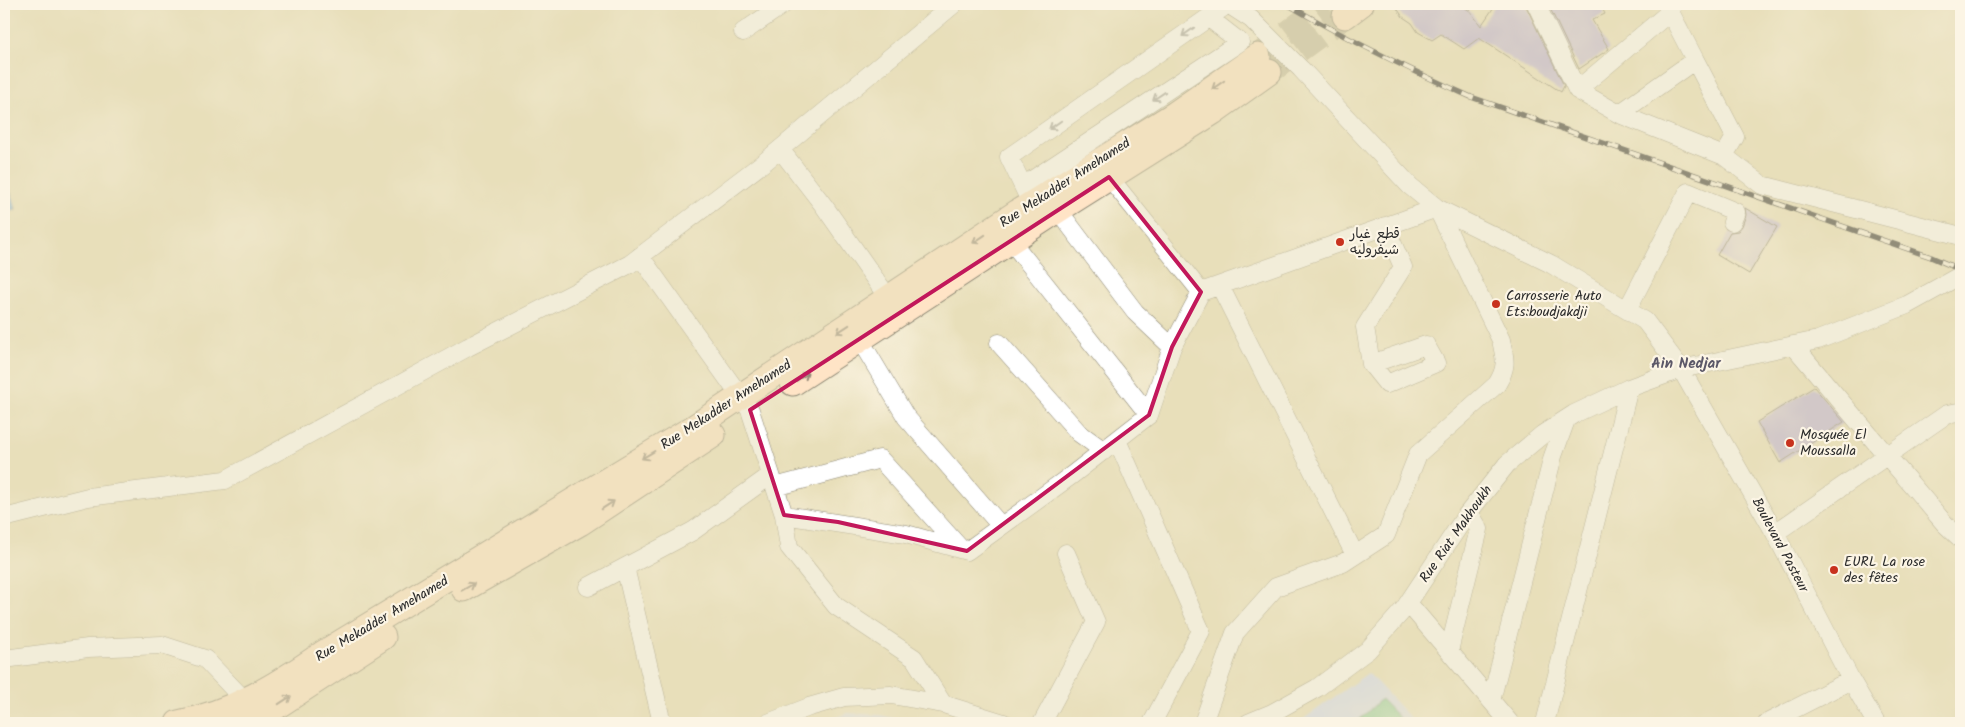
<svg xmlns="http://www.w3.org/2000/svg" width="1965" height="727" font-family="Kalam,'Playpen Sans Arabic',sans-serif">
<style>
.built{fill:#d0daf9}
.green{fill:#6fc88f;stroke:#4d7a5d}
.water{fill:#77b0e7;stroke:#516e89}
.building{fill:#b8add9}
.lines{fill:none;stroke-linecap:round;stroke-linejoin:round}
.secondary-tunnel{stroke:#c2bb9d;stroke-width:25;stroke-dasharray:25 12;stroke-linecap:butt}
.minor-casing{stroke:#8a8572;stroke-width:19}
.secondary-casing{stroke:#8a8572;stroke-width:27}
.minor{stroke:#fff;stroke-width:18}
.secondary{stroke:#ffe4c6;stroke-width:25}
.rail-casing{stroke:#2b2b2b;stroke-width:5.5}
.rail{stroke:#fcf5e5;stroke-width:4;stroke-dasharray:11;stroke-linecap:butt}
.oneway{stroke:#a0a0a0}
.oneway2{stroke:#958878}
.marked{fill:none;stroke:#c2185b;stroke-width:4;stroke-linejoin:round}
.poi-dot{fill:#c8321e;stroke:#fcf5e5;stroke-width:2}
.labels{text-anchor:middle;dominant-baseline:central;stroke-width:4.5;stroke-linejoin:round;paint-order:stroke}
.street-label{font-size:14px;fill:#2b2b2b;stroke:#fcf5e5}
.poi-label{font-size:14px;fill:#2b2b2b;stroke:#fcf5e5;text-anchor:start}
.neighbourhood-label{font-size:15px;font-weight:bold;fill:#5c5868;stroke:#fcf5e5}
</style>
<rect width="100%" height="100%" fill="#fcf5e5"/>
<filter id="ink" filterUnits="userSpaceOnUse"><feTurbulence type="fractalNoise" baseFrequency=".02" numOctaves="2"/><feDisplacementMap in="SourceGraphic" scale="10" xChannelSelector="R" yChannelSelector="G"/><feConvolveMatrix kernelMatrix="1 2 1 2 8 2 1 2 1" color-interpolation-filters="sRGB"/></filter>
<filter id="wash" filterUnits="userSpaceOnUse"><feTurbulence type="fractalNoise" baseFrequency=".0096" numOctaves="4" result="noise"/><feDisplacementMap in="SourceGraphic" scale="20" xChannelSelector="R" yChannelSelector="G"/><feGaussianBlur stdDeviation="1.12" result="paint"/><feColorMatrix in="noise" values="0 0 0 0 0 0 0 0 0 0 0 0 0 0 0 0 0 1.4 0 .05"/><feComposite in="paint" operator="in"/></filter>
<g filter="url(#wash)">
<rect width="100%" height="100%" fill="#e8dfba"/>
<path class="built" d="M 1368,673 L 1415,723 L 1297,723 L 1298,723 Z
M 847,713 L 880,715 L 914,723 L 822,723 Z"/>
<path class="green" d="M 1381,699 L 1404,723 L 1356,723 Z"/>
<path class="water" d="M 6,179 L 16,209 L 4,214 L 4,180 Z"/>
<g id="blocks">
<path class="building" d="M 1394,4 L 1459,4 L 1470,11 L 1481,26 L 1496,4 L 1525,4 L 1564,86 L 1561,92 L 1479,38 L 1464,49 L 1441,34 L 1432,40 L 1418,32 L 1412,23 L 1403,17 Z
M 1548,4 L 1600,4 L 1605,14 L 1592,20 L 1609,49 L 1579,69 Z
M 1745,208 L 1777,227 L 1749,274 L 1717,255 L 1730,232 L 1738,231 L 1742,226 L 1746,215 Z
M 1814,387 L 1844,422 L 1780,463 L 1757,422 Z"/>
</g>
</g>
<g filter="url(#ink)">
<use href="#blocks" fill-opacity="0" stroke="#8a8572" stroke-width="1"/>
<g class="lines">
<path class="secondary-tunnel" d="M 1258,56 L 1326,4
M 1269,72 L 1345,16"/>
<g class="minor-casing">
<path id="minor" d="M 1228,4 L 1251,19 L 1301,69 L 1410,186 L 1437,208 L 1551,264 L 1645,321 L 1681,369 L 1775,533 L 1851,680 L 1876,723
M 1536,4 L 1577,90
M 1666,4 L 1695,60
M 743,32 L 784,4
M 1619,114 L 1577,90 L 1671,11
M 780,149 L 824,206 L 889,299
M 1724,156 L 1735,137 L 1695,60 L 1619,114 L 1724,156 L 1762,185 L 1961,236
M 1109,177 L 1201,292
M 1023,186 L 1240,42 L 1209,18
M 1031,203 L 1009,157 L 1228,4
M 1058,210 L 1135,312 L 1172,347
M 1011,241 L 1149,415
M 640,256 L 750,410 L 784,515
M 1220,286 L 1355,555
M 1627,310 L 1688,192 L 1736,212 L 1732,222
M 860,340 L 906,417 L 1001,526
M 999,343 L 1079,433 L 1104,451
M 1793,345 L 1945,524 L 1961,539
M 1371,364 L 1387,384 L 1436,363 L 1426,345 L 1371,364 L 1365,327 L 1403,267 L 1385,226
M 1117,440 L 1201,631 L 1152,723
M 775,487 L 880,459 L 961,549
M 4,518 L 88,497 L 225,480 L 468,347 L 630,264 L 767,160 L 954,4
M 1775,533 L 1947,414 L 1958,412 L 1961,414
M 625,567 L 662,723
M 588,587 L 693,531 L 771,475
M 1408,603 L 1510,723
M 1449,651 L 1479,529 L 1469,512
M 4,659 L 88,648 L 162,645 L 205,659 L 246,702
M 1491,701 L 1553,456 L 1566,420
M 943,704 L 914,658 L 836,606 L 789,547 L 784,515 L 906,534 L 967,551 L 1072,475 L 1149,415 L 1172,347 L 1201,292 L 1437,208 L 1501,340 C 1505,359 1508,366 1497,384 L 1418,454 L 1386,535 L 1343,563 L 1276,587 L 1235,633 L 1203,723
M 768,723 L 809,707 L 844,697 L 891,695 L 943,704 L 1004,723
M 1042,723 L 1096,622 L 1066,553
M 1248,723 L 1272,713 L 1317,688 L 1368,650 L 1404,609 L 1465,517 L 1507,464 L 1543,434 L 1574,414 L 1629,388 L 1681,369 L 1818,340 L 1907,305 L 1961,275
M 1545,723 L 1629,388
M 1767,723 L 1851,680"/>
</g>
<g class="secondary-casing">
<path id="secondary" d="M 1345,16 L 1361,4
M 793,383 L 1058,210 L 1213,112 L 1269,72
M 464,589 L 580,523 L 713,435
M 178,723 C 232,713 277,685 322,654 L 693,428 L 1018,212 L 1175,114 L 1258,56
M 242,723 L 271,710 L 383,637"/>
</g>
<use href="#minor" class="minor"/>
<use href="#secondary" class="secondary"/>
<g class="rail-casing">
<path id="rail" d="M 1287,4 C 1346,39 1408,69 1471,97 L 1931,257 L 1961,270"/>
</g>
<use href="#rail" class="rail"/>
</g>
<defs><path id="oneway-shaft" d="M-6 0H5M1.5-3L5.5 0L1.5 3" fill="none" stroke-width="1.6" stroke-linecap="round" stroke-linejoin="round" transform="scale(1.25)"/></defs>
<g class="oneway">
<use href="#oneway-shaft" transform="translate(1188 32) rotate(145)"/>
<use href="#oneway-shaft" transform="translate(1159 96) rotate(146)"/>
<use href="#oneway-shaft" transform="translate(1055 125) rotate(145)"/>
</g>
<g class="oneway2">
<use href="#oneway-shaft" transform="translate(1218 85) rotate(145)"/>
<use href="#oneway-shaft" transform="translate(979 239) rotate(146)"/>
<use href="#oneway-shaft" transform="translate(843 329) rotate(147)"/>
<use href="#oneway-shaft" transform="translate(802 377) rotate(-33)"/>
<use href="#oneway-shaft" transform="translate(648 455) rotate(149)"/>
<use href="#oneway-shaft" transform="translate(608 505) rotate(-33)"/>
<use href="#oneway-shaft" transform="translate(468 587) rotate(-30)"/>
<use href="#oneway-shaft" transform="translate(285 700) rotate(-33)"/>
</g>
</g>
<path d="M0 0H1965V727H0ZM 1109,177 L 1201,292 L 1172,347 L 1149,415 L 967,551 L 838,522 L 784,515 L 750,410 Z" fill="#e8dfba" fill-opacity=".55" fill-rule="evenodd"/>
<path class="marked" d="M 1109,177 L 1201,292 L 1172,347 L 1149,415 L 967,551 L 838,522 L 784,515 L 750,410 Z"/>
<g class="poi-dot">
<circle cx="1340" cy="242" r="5"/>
<circle cx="1496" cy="304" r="5"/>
<circle cx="1790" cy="443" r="5"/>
<circle cx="1834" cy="570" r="5"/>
</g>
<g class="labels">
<g class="street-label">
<text transform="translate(1065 183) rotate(-33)">Rue Mekadder Amehamed</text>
<text transform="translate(726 405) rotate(-33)">Rue Mekadder Amehamed</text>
<text transform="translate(1456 534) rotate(-55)">Rue Riat Makhoukh</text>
<text transform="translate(1780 545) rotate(62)">Boulevard Pasteur</text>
<text transform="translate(382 619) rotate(-31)">Rue Mekadder Amehamed</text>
</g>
<g class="poi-label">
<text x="1350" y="234">قطع غيار<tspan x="1350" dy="16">شيفروليه</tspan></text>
<text x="1506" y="296">Carrosserie Auto<tspan x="1506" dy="16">Ets:boudjakdji</tspan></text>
<text x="1800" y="435">Mosquée El<tspan x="1800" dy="16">Moussalla</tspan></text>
<text x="1844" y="562">EURL La rose<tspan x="1844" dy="16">des fêtes</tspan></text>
</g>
<g class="neighbourhood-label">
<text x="1686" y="364">Ain Nedjar</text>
</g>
</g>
<rect width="1965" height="727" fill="none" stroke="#fcf5e5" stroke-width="20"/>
</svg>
